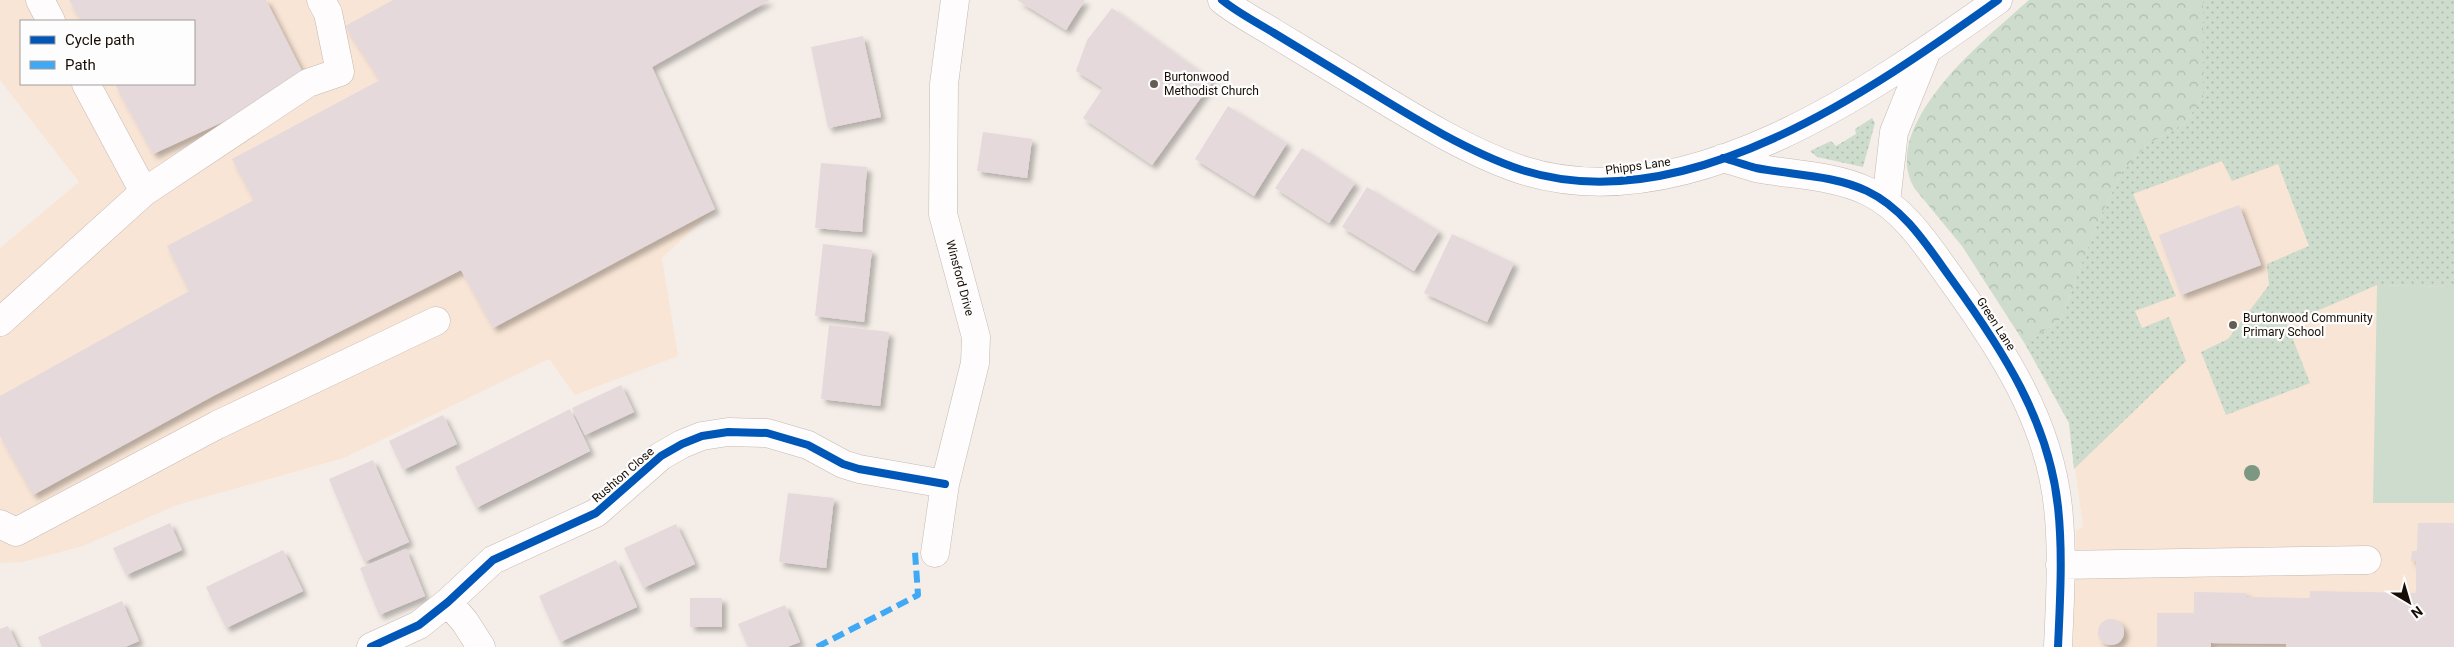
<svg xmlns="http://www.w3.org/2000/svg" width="2454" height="647" font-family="Roboto,sans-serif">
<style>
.built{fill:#f9e5d5;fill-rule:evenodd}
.grass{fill:url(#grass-dots)}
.forest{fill:url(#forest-crowns)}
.garden{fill:#cddccc}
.building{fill:#e5d9dc;filter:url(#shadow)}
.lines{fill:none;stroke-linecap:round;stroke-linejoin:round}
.minor-casing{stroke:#c3bab3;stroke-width:29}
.minor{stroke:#fefcfc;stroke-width:28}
.quiet{stroke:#3fa9f5;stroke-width:6;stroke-dasharray:12 6;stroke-linecap:butt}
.cycleway-casing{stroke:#fdfdfd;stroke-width:11}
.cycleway{stroke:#0057b8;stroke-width:8}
.tree{fill:#7c9883}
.poi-dot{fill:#655c54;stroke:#fdfdfd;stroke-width:2}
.labels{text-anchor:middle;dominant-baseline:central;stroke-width:4.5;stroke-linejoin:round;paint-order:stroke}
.poi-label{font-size:12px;fill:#180d05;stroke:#fdfdfd;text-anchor:start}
.street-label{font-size:12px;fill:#180d05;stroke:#fdfdfd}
</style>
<defs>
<pattern id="grass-dots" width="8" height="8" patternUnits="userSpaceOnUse" patternTransform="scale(1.25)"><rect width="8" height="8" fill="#cddccc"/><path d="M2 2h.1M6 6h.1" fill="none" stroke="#afbcae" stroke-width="1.8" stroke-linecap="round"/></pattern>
<pattern id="forest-crowns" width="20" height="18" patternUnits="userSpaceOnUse" patternTransform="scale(1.25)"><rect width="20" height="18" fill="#cddccc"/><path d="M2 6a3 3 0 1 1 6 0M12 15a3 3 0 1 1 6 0" fill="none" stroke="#afbcae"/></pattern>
<filter id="shadow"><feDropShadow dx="4.5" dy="4.5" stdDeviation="2.5" flood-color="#0004"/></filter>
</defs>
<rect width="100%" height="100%" fill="#f5eee8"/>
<path class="built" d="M 0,0 L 770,0 L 652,67 L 715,209 L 662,258 L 678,356 L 575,395 L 549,359 L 344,458 L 177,505 L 83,546 L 23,562 L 0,563 L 0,248 L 79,182 L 0,80 ZM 21,21 L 194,21 L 194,84 L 21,84 Z
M 2029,0 L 2454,0 L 2454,647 L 2073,647 L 2076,530 L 2083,527 L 2069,423 L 2038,365 L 2001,305 L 1962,246 L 1915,189 L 1910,181 L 1906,165 L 1910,140 L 1918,122 L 1945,80 L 1956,67 Z"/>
<path class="grass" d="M 2203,0 L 2454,0 L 2454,287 L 2377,285 L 2287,324 L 2310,383 L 2226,415 L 2201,352 L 2228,339 L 2269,285 L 2267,264 L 2309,246 L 2278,164 L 2232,181 L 2222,161 L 2133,194 L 2176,296 L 2135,311 L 2142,328 L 2169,317 L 2186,361 L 2074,469 L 2069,423 L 2025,344 L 2061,319 L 2096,226 L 2122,172 L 2148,144 L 2185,123 L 2203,97 Z
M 1872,118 L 1875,123 L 1863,167 L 1817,157 L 1810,151 L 1831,141 L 1836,146 L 1856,134 L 1855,129 Z"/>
<path class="forest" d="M 2029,0 L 2203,0 L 2203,97 L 2185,123 L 2148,144 L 2122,172 L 2096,226 L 2061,319 L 2025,344 L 1962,246 L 1915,189 C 1876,125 1988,37 2029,0 Z"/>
<path class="garden" d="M 2377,285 L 2454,287 L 2454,503 L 2373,503 Z"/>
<path class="building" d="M 69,0 L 266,0 L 308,83 L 153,154 L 115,84 L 194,84 L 194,21 L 81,21 Z
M 393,0 L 770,0 L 652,67 L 715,209 L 493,328 L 461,270 L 213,396 L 33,495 L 0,436 L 0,396 L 189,291 L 167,246 L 254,200 L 232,159 L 380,80 L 345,26 Z
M 1017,0 L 1085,0 L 1066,30 Z
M 1112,8 L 1213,81 L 1152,165 L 1083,118 L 1103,88 L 1076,71 L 1087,40 Z
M 863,36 L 881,117 L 828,128 L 811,47 Z
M 1228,106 L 1287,143 L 1254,196 L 1195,159 Z
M 983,132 L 1032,139 L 1027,178 L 977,171 Z
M 1302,148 L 1355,183 L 1329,223 L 1275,188 Z
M 821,163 L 867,167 L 862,232 L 815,228 Z
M 1367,187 L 1439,231 L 1414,271 L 1342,227 Z
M 2239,205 L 2261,265 L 2181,295 L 2159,235 Z
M 1452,234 L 1514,263 L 1487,322 L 1424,293 Z
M 823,244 L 872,250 L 864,322 L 815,316 Z
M 829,325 L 889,332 L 880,406 L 821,399 Z
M 621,385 L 634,412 L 585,435 L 572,408 Z
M 570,409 L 590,451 L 476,508 L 455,467 Z
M 443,415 L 457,444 L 403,470 L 389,441 Z
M 373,460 L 409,542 L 364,562 L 329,479 Z
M 788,493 L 834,498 L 826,568 L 779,562 Z
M 170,523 L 182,550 L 126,575 L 113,548 Z
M 2418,523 L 2454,523 L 2454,647 L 2286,647 L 2286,644 L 2211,643 L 2211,647 L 2157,647 L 2157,613 L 2194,613 L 2194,592 L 2246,593 L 2246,597 L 2310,598 L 2310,591 L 2416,593 L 2416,561 L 2411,561 L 2412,551 L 2417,551 Z
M 676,524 L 695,564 L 643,588 L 624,548 Z
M 406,549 L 425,596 L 379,615 L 360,568 Z
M 283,550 L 303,591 L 226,628 L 206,587 Z
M 616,560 L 637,607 L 560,642 L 539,596 Z
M 690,598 L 722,598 L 722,627 L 690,627 Z
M 122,601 L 139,641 L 125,647 L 42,647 L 38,637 Z
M 785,605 L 800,642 L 787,647 L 748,647 L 738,624 Z
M2098 632a13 13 0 1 1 26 0a13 13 0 1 1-26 0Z
M 8,626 L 18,647 L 0,647 L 0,629 Z"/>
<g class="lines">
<g class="minor-casing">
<path id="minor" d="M 40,0 L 51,21
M 1222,0 C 1238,13 1256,22 1274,33 C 1304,51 1333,69 1363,87 C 1412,117 1468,152 1522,170 C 1685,222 1872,90 1998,0
M 86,84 L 144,192 L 308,83 L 340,72 L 328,13 L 321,0
M 1723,158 C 1734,161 1745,165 1756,168 C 1792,175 1833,175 1867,191 C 1905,209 1928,247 1952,280 C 2002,349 2049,421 2058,507 C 2063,553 2060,601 2058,647
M 1886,202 L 1894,132 L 1927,50
M 0,322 L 144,192
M 0,524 L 16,532 L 217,425 L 436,321
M 935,553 L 945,484 L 975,363 L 976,337 L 943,214 L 944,84 L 955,0
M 2060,565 L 2367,560
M 448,602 L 465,622 L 481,647
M 371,647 L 419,625 L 448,602 L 493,560 L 596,513 L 661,456 L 682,444 L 702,436 L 728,432 L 767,433 L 808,445 L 843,464 L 859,469 L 945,484"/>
</g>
<use href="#minor" class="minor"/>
<path class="quiet" d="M 817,647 L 918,595 L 915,552"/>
<g class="cycleway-casing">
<path id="cycleway" d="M 1222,0 C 1238,13 1256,22 1274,33 C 1304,51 1333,69 1363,87 C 1412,117 1468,152 1522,170 C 1685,222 1872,90 1998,0
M 1723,158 C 1734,161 1745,165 1756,168 C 1792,175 1833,175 1867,191 C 1905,209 1928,247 1952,280 C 2002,349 2049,421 2058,507 C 2063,553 2060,601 2058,647
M 371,647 L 419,625 L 448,602 L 493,560 L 596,513 L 661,456 L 682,444 L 702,436 L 728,432 L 767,433 L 808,445 L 843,464 L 859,469 L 945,484"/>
</g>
<use href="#cycleway" class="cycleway"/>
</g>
<circle class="tree" cx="2252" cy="473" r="8"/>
<g class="poi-dot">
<circle cx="1154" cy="84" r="5"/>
<circle cx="2233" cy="325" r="5"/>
</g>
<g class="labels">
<g class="poi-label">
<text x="1164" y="77">Burtonwood<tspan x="1164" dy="14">Methodist Church</tspan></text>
<text x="2243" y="318">Burtonwood Community<tspan x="2243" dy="14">Primary School</tspan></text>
</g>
<g class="street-label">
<text transform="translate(1638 166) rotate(-8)">Phipps Lane</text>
<text transform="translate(960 278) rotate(75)">Winsford Drive</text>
<text transform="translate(1996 324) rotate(57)">Green Lane</text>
<text transform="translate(623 475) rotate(-41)">Rushton Close</text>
</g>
</g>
<rect x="20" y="20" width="175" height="65" fill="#fdfdfd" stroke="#a19d9a"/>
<rect x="30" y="36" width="25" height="8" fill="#0057b8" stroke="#a19d9a"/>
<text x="65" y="45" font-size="15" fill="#180d05">Cycle path</text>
<rect x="30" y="61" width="25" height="8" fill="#3fa9f5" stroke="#a19d9a"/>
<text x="65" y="70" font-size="15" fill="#180d05">Path</text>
<g transform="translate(2409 602) rotate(142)" stroke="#fdfdfd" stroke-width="4" paint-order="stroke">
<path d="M0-4L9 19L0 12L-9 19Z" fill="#180d05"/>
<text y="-8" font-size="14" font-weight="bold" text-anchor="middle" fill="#180d05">N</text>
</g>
</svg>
